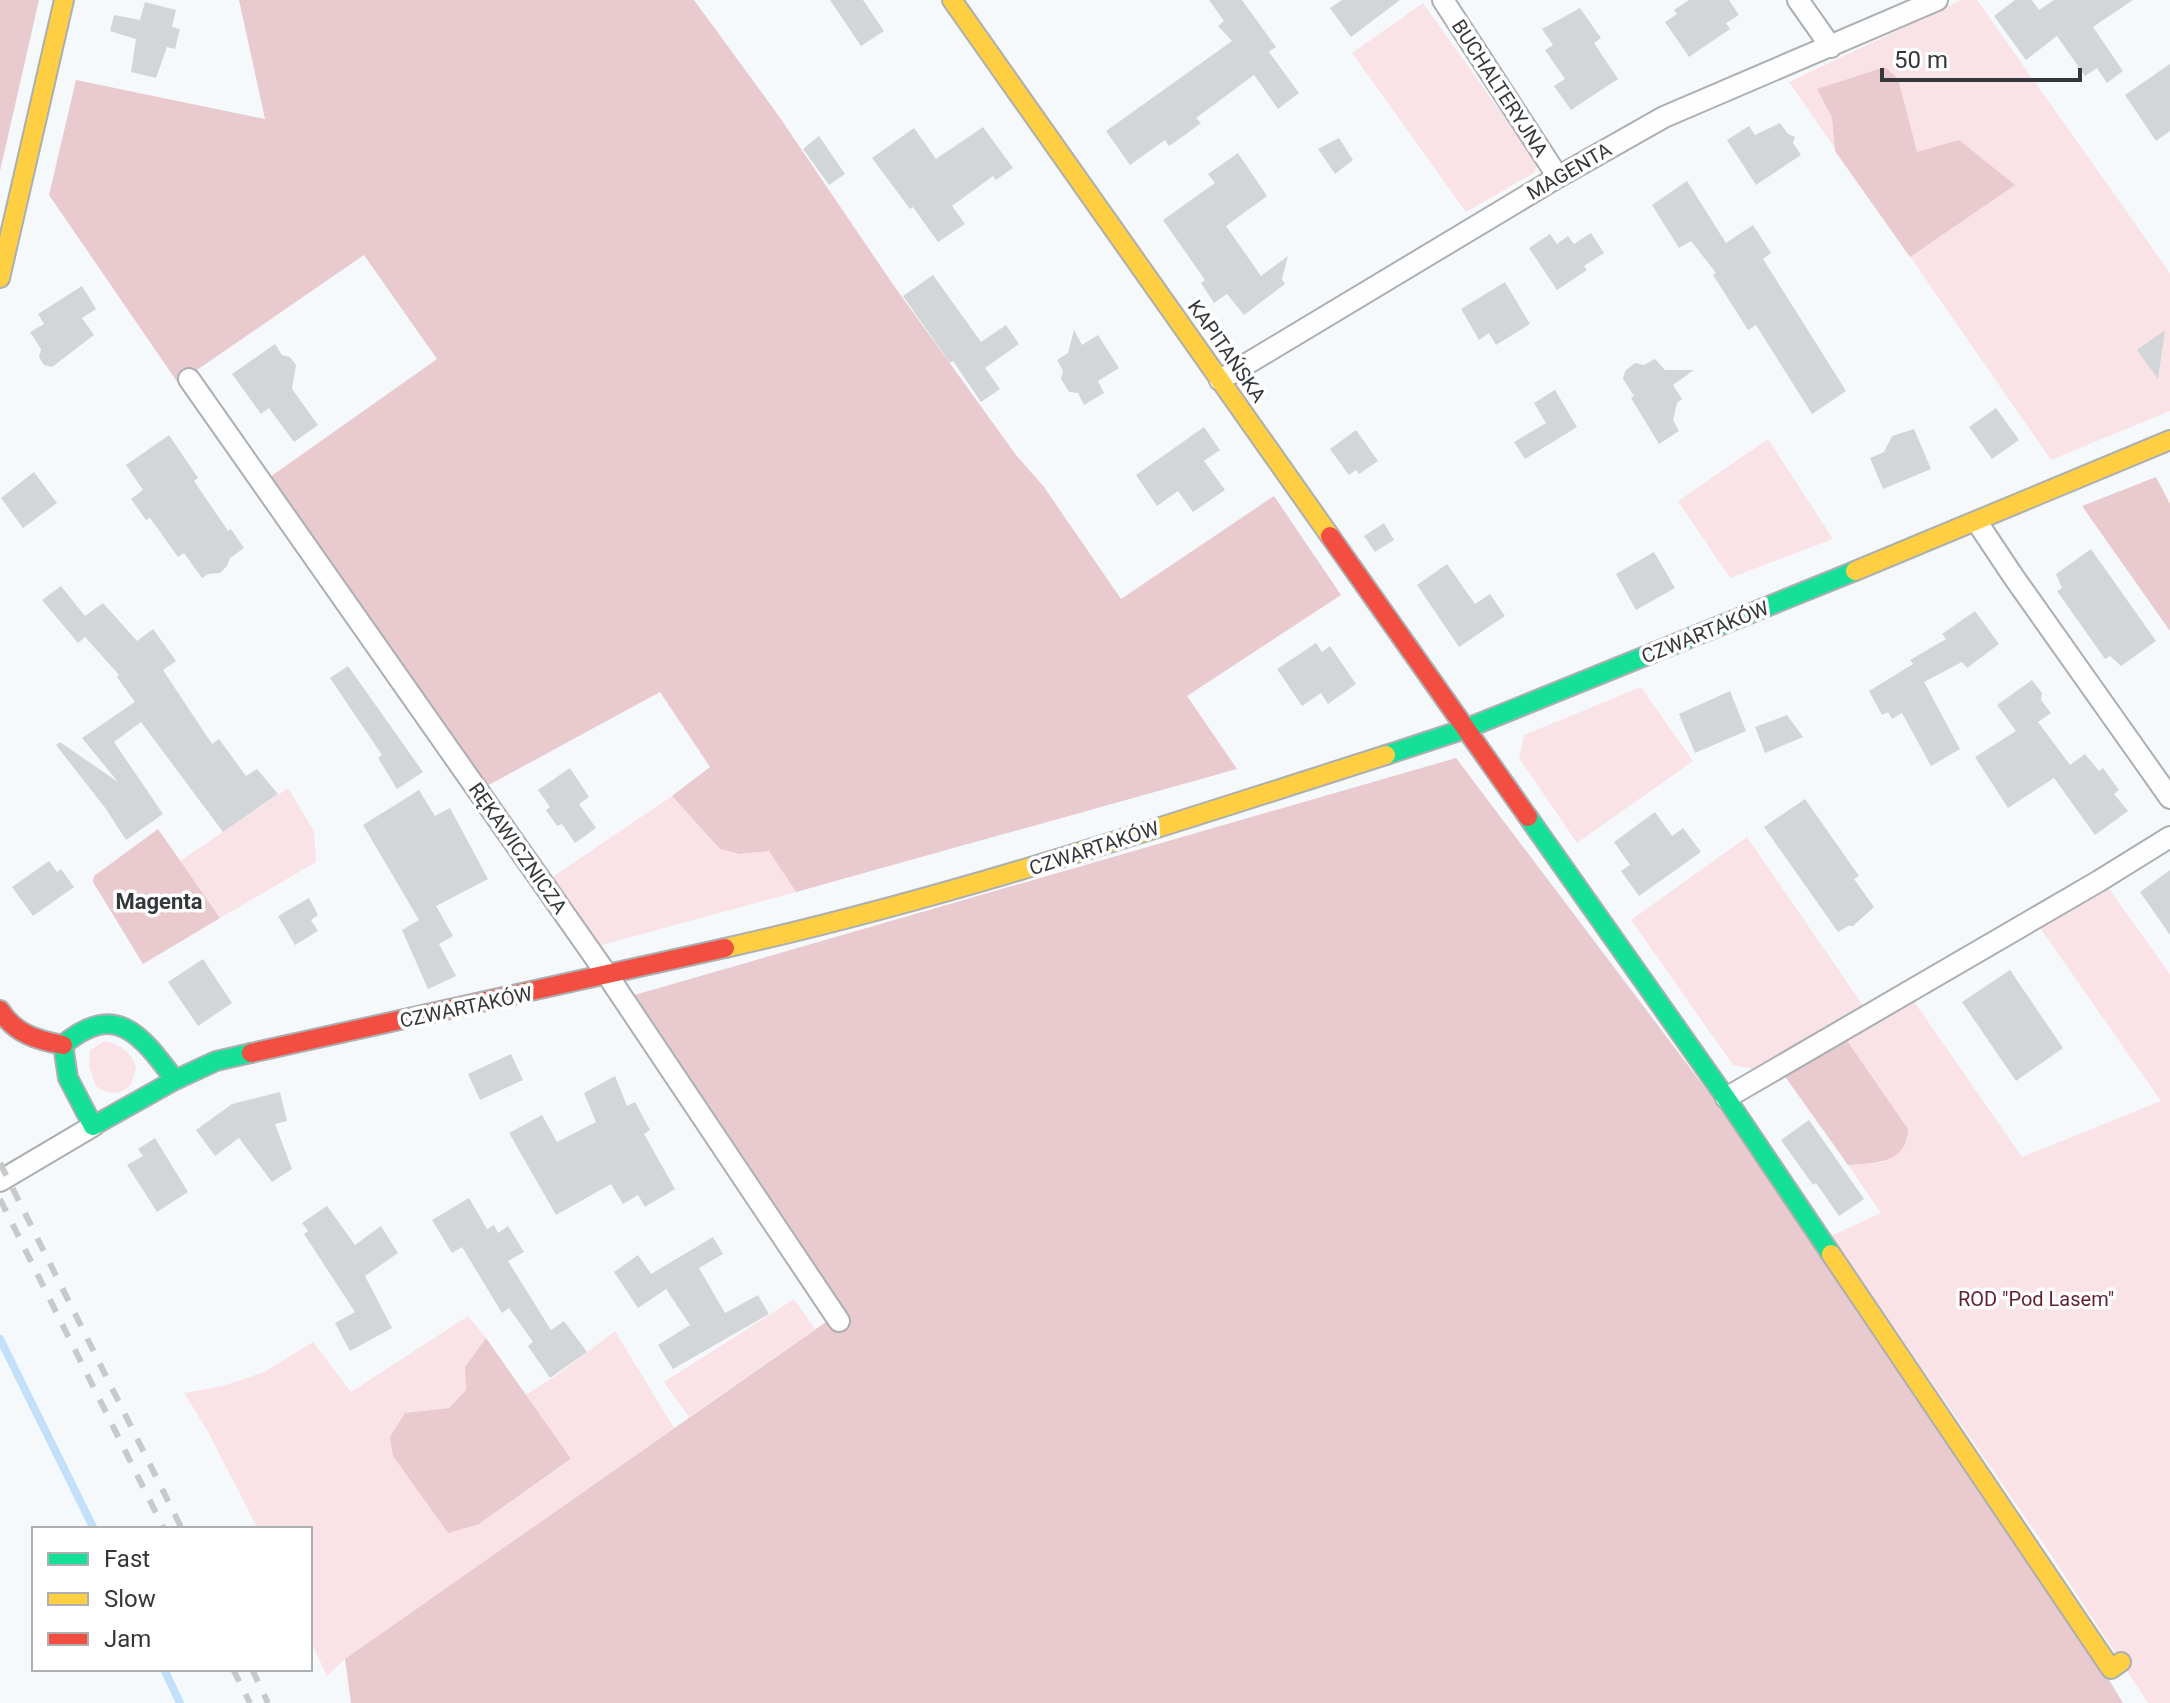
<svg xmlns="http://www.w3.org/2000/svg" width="2170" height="1703" font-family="Roboto,sans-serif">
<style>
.green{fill:#fae3e7}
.forest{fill:#e8cacf}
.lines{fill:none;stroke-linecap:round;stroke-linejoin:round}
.stream{stroke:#c2e0fa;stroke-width:8}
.building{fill:#d3d6d9}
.street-casing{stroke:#acafb1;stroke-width:24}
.fast-casing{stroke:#acafb1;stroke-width:22}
.slow-casing{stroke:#acafb1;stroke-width:22}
.jam-casing{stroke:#acafb1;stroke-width:22}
.street{stroke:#fefefe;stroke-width:20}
.fast{stroke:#16e098;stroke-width:18}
.slow{stroke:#ffcf43;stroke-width:18}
.jam{stroke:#f24e42;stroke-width:18}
.rail{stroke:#c8c9c9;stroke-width:6;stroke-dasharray:14 14;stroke-linecap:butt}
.labels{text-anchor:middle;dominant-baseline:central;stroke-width:7;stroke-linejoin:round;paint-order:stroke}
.street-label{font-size:20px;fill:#35383b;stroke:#fff}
.park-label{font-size:20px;fill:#631f2f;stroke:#fff}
.neighbourhood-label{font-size:22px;font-weight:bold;fill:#35383b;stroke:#fff}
</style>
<rect width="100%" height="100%" fill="#f6f9fb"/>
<path class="green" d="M 1961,0 L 1977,0 L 2170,273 L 2170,411 L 2051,460 L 1789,82 Z
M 1423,3 L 1538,164 L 1534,173 L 1466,212 L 1352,53 Z
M 1768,439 L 1833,539 L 1730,578 L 1678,501 Z
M 1641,687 L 1693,761 L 1577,843 L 1519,758 L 1524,735 Z
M 288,788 L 314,831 L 316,862 L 220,918 L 180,861 Z
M 672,796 L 720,849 L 740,854 L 769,851 L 796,892 L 598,946 L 551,878 Z
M 1747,837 L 1864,1007 L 1757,1070 L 1733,1065 L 1631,920 Z
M 2106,885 L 2170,974 L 2170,1703 L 2148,1703 L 2049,1552 L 1831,1236 L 1881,1213 L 1848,1165 C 1885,1162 1896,1167 1908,1129 L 1846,1039 L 1913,1000 L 2022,1157 L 2161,1101 L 2038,925 Z
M 104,1041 C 120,1044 132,1052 136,1068 L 131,1085 C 120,1095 108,1095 96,1086 L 89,1066 L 90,1050 Z
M 794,1299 L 815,1329 L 689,1417 L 664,1382 Z
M 468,1316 L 486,1338 L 465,1367 L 466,1390 L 449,1408 L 405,1413 L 479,1524 L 571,1460 L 525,1395 L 557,1375 L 615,1331 L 674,1428 L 345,1659 L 327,1676 L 310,1640 L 310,1529 L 258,1529 L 207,1430 L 184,1393 L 223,1386 L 264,1372 L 313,1342 L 351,1392 Z"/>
<path class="forest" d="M 0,0 L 39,0 L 0,171 Z
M 239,0 L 694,0 L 778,115 L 892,283 L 1016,455 L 1044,487 L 1121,599 L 1274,496 L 1341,595 L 1187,696 L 1237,769 L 796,892 L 769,851 L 740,854 L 720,849 L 672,796 L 710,767 L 660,692 L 485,787 L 270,477 L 437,359 L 364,255 L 178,383 L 49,195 L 76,80 L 265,119 Z
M 1885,67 L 1898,79 L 1917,152 L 1959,140 L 2015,185 L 1910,257 L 1835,151 L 1832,117 L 1817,89 Z
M 2156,477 L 2170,504 L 2170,631 L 2082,506 Z
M 1456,758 L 1715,1101 L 2106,1675 L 2123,1703 L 351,1703 L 345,1659 L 843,1310 L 631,996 Z
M 158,829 L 220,918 L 143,964 L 93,882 L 94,876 Z
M 1846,1039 L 1908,1129 C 1907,1164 1875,1163 1848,1165 L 1784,1075 Z
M 486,1338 L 571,1459 L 479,1524 L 448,1533 L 393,1456 L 390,1437 L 405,1413 L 449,1408 L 466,1390 L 465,1367 Z"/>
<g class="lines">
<path class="stream" d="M 0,1339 L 94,1529
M 164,1669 L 180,1703"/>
</g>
<path class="building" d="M 830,0 L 863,0 L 884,31 L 861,46 Z
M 1209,0 L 1242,0 L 1276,47 L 1269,52 L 1299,93 L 1278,109 L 1254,75 L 1196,118 L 1201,123 L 1185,135 L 1169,146 L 1165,140 L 1130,165 L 1106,131 L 1232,41 L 1218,26 L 1224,21 Z
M 1342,0 L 1400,0 L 1351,37 L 1330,8 Z
M 1689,0 L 1729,0 L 1739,15 L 1726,23 L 1730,29 L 1689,57 L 1665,22 L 1677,14 L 1674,10 Z
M 2015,0 L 2032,0 L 2039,10 L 2054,0 L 2133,0 L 2093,27 L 2123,71 L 2107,83 L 2097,68 L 2085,76 L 2057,36 L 2026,60 L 1994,16 Z
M 145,2 L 176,10 L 172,27 L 180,29 L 175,49 L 167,47 L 156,78 L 131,72 L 136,39 L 110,31 L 114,15 L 140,20 Z
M 1580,8 L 1601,38 L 1594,43 L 1618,79 L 1571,110 L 1554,86 L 1565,79 L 1545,50 L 1553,45 L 1542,29 Z
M 2170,64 L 2170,131 L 2156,141 L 2125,95 Z
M 1780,123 L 1788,134 L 1795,137 L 1793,143 L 1801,155 L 1756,185 L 1727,140 L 1749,126 L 1755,135 Z
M 983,127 L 1013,168 L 996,180 L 993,176 L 952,206 L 965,224 L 938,242 L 913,207 L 910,209 L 872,158 L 914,128 L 936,159 Z
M 819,136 L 845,174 L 829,185 L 803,149 Z
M 1339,138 L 1353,160 L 1335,174 L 1318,149 Z
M 1238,153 L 1267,196 L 1226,226 L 1261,276 L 1288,256 L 1282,279 L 1285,284 L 1244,315 L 1227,294 L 1214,303 L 1201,283 L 1205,280 L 1163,220 L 1215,183 L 1208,174 Z
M 1687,181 L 1726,243 L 1753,225 L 1771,253 L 1763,259 L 1846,391 L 1812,414 L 1756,325 L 1748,330 L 1713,275 L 1716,273 L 1691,241 L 1679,248 L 1652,205 Z
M 1591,233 L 1604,253 L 1584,266 L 1587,270 L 1557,290 L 1529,248 L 1550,234 L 1557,244 L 1568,236 L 1574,244 Z
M 933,275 L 981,342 L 1006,325 L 1019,344 L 985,368 L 1000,389 L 981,402 L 953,361 L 950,363 L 903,296 Z
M 1505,282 L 1530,324 L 1496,345 L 1489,333 L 1479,340 L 1461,309 Z
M 82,286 L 96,309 L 82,318 L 94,335 L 52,367 L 44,365 L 39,357 L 41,349 L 30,332 L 44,324 L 38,314 Z
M 1074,330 L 1082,345 L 1098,335 L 1119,368 L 1098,381 L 1104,393 L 1084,405 L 1078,393 L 1069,392 L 1061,379 L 1063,371 L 1057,360 L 1068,353 Z
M 2165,330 L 2158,379 L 2137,350 Z
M 275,344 L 282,355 L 290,357 L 296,365 L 292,389 L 318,425 L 294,442 L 269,408 L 261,414 L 232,374 Z
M 1655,359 L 1665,370 L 1694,370 L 1673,385 L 1682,399 L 1677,403 L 1673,420 L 1679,431 L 1659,444 L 1631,398 L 1634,396 L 1623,379 L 1625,371 L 1635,363 L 1644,365 Z
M 1555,390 L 1577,427 L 1525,459 L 1514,442 L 1546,423 L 1534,403 Z
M 1996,408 L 2019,440 L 1992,459 L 1969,427 Z
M 1204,427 L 1220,450 L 1204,461 L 1225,490 L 1193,512 L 1178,491 L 1157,506 L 1136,475 Z
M 1914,429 L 1931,469 L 1883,489 L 1870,458 L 1884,452 L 1892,436 Z
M 1356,430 L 1378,461 L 1359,474 L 1356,470 L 1349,475 L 1330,449 Z
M 169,435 L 198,478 L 194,481 L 228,531 L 231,529 L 244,548 L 230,558 L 227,566 L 220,573 L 208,574 L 202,578 L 184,553 L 178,557 L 150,518 L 146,520 L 131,499 L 143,490 L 126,465 Z
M 34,472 L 57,503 L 23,528 L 1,498 Z
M 1384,523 L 1394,540 L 1375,552 L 1364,536 Z
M 2091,549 L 2156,641 L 2121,666 L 2110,656 L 2105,659 L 2057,591 L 2062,588 L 2056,574 Z
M 1654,552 L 1675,588 L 1636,610 L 1616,574 Z
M 1447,564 L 1475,604 L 1490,594 L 1505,616 L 1459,647 L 1417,585 Z
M 61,586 L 85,616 L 103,603 L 137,641 L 153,629 L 176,661 L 163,670 L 212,744 L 219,739 L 246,776 L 257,769 L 278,794 L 223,832 L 141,722 L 114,742 L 163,814 L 126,840 L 106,809 L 56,745 L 60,742 L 118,782 L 82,738 L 135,702 L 117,677 L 119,675 L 85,637 L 78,643 L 42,600 Z
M 1975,611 L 1999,644 L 1967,668 L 1962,662 L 1924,682 L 1960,749 L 1931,766 L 1902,713 L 1892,719 L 1888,712 L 1882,715 L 1869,691 L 1913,664 L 1910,660 L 1946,639 L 1942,634 Z
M 1316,643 L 1322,652 L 1330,646 L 1356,684 L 1328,704 L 1321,693 L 1302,706 L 1277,669 Z
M 348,666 L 423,772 L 397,789 L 378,758 L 382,755 L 330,678 Z
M 2032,680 L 2042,693 L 2041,700 L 2051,713 L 2038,722 L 2070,765 L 2085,754 L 2099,771 L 2103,768 L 2119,790 L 2114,794 L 2128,811 L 2095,835 L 2054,778 L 2008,808 L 1975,757 L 2016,731 L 1997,705 Z
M 1730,691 L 1746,731 L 1695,753 L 1679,714 Z
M 1787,715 L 1803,737 L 1765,753 L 1755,727 Z
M 570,768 L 589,797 L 579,804 L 596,828 L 575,843 L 562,824 L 557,826 L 546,810 L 550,807 L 538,790 Z
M 419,790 L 435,816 L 450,808 L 488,879 L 436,906 L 453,936 L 439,944 L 456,976 L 428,989 L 402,930 L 419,920 L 363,825 Z
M 1805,799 L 1859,876 L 1854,879 L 1874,907 L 1853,926 L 1848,926 L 1838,932 L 1764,827 Z
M 1655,812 L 1672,836 L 1683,828 L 1701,852 L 1639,896 L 1621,871 L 1630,865 L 1614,842 Z
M 49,861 L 57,872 L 61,869 L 74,887 L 33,916 L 12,887 Z
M 2170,870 L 2170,935 L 2140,892 Z
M 309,898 L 318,915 L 311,920 L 318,931 L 295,945 L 278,916 Z
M 203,959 L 232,1003 L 198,1026 L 168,982 Z
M 2010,970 L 2063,1048 L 2016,1081 L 1962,1002 Z
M 511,1054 L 523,1080 L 480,1100 L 468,1074 Z
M 615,1076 L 627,1106 L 635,1102 L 650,1130 L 644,1134 L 675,1189 L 645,1207 L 638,1195 L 623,1204 L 611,1184 L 556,1215 L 509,1133 L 542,1115 L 557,1142 L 596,1122 L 584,1093 Z
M 280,1092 L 287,1121 L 275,1124 L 292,1169 L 272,1182 L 239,1138 L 215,1156 L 196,1130 L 232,1104 Z
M 1809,1120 L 1864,1199 L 1839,1216 L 1816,1183 L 1813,1185 L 1781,1140 Z
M 155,1138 L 188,1192 L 157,1212 L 127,1165 L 143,1156 L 138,1149 Z
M 469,1198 L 487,1229 L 494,1225 L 498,1233 L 508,1226 L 524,1252 L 508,1261 L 551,1330 L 564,1321 L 587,1352 L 550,1378 L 528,1346 L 533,1342 L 509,1308 L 502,1313 L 462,1247 L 452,1253 L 432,1220 Z
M 327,1206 L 355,1245 L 381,1226 L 398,1253 L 365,1276 L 392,1328 L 350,1351 L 335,1323 L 355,1312 L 304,1234 L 308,1231 L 302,1223 Z
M 713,1237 L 723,1254 L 699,1268 L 725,1313 L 758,1295 L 769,1314 L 673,1369 L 658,1345 L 690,1325 L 666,1289 L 638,1308 L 614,1272 L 638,1255 L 651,1274 Z"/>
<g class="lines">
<g class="street-casing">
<path id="street" d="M 1443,0 L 1558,177
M 1798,0 L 1831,47
M 189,379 L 608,976 L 839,1321
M 1220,380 L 1558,177 L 1664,117 L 1937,0
M 1977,522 L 2013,576 L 2170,798
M 1726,1098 L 2099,881 L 2170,837
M 0,1181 L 93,1126"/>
</g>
<g class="fast-casing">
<path id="fast" d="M 1386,755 L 1465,729 L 1855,571
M 1528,817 L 1726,1098 L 1831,1254
M 175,1080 C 141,1035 116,1000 63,1045 L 68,1078 L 93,1126 L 175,1080 L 216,1061 L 251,1053"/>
</g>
<g class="slow-casing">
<path id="slow" d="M 952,0 L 1330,536
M 0,278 L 64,0
M 1855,571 L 2170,440
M 725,948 C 949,898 1167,825 1386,755
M 1831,1254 L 2111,1669 L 2121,1662"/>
</g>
<g class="jam-casing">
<path id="jam" d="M 1330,536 L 1528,817
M 0,1010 C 15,1034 37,1040 63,1045
M 251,1053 L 725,948"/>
</g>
<use href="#street" class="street"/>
<use href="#fast" class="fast"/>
<use href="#slow" class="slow"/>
<use href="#jam" class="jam"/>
<path class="rail" d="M 0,1163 L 182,1529
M 0,1199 L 164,1529
M 233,1669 L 250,1703
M 252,1669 L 268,1703"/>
</g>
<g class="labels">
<g class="street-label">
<text transform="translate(1500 88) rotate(57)">BUCHALTERYJNA</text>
<text transform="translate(1569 171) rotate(-30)">MAGENTA</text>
<text transform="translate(1227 351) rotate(55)">KAPITAŃSKA</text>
<text transform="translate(1705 632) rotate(-22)">CZWARTAKÓW</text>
<text transform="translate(518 848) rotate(55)">RĘKAWICZNICZA</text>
<text transform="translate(1094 848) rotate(-18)">CZWARTAKÓW</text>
<text transform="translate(466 1007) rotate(-12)">CZWARTAKÓW</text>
</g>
<g class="park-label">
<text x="2036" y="1299">ROD "Pod Lasem"</text>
</g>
<g class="neighbourhood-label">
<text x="159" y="901">Magenta</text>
</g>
</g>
<rect x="32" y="1527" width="280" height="144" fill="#ffffff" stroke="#aeafb1" stroke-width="2"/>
<rect x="48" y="1553" width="40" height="12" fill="#16e098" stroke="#aeafb1" stroke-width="2"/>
<text x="104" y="1567" font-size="24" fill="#35383b">Fast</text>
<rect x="48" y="1593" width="40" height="12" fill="#ffcf43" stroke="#aeafb1" stroke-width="2"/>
<text x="104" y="1607" font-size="24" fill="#35383b">Slow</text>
<rect x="48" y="1633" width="40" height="12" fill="#f24e42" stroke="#aeafb1" stroke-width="2"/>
<text x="104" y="1647" font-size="24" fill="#35383b">Jam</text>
<path d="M1882 68v12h198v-12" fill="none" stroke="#35383b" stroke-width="4"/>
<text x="1894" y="68" font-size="24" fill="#35383b" stroke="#ffffff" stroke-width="6" paint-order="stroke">50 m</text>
</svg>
